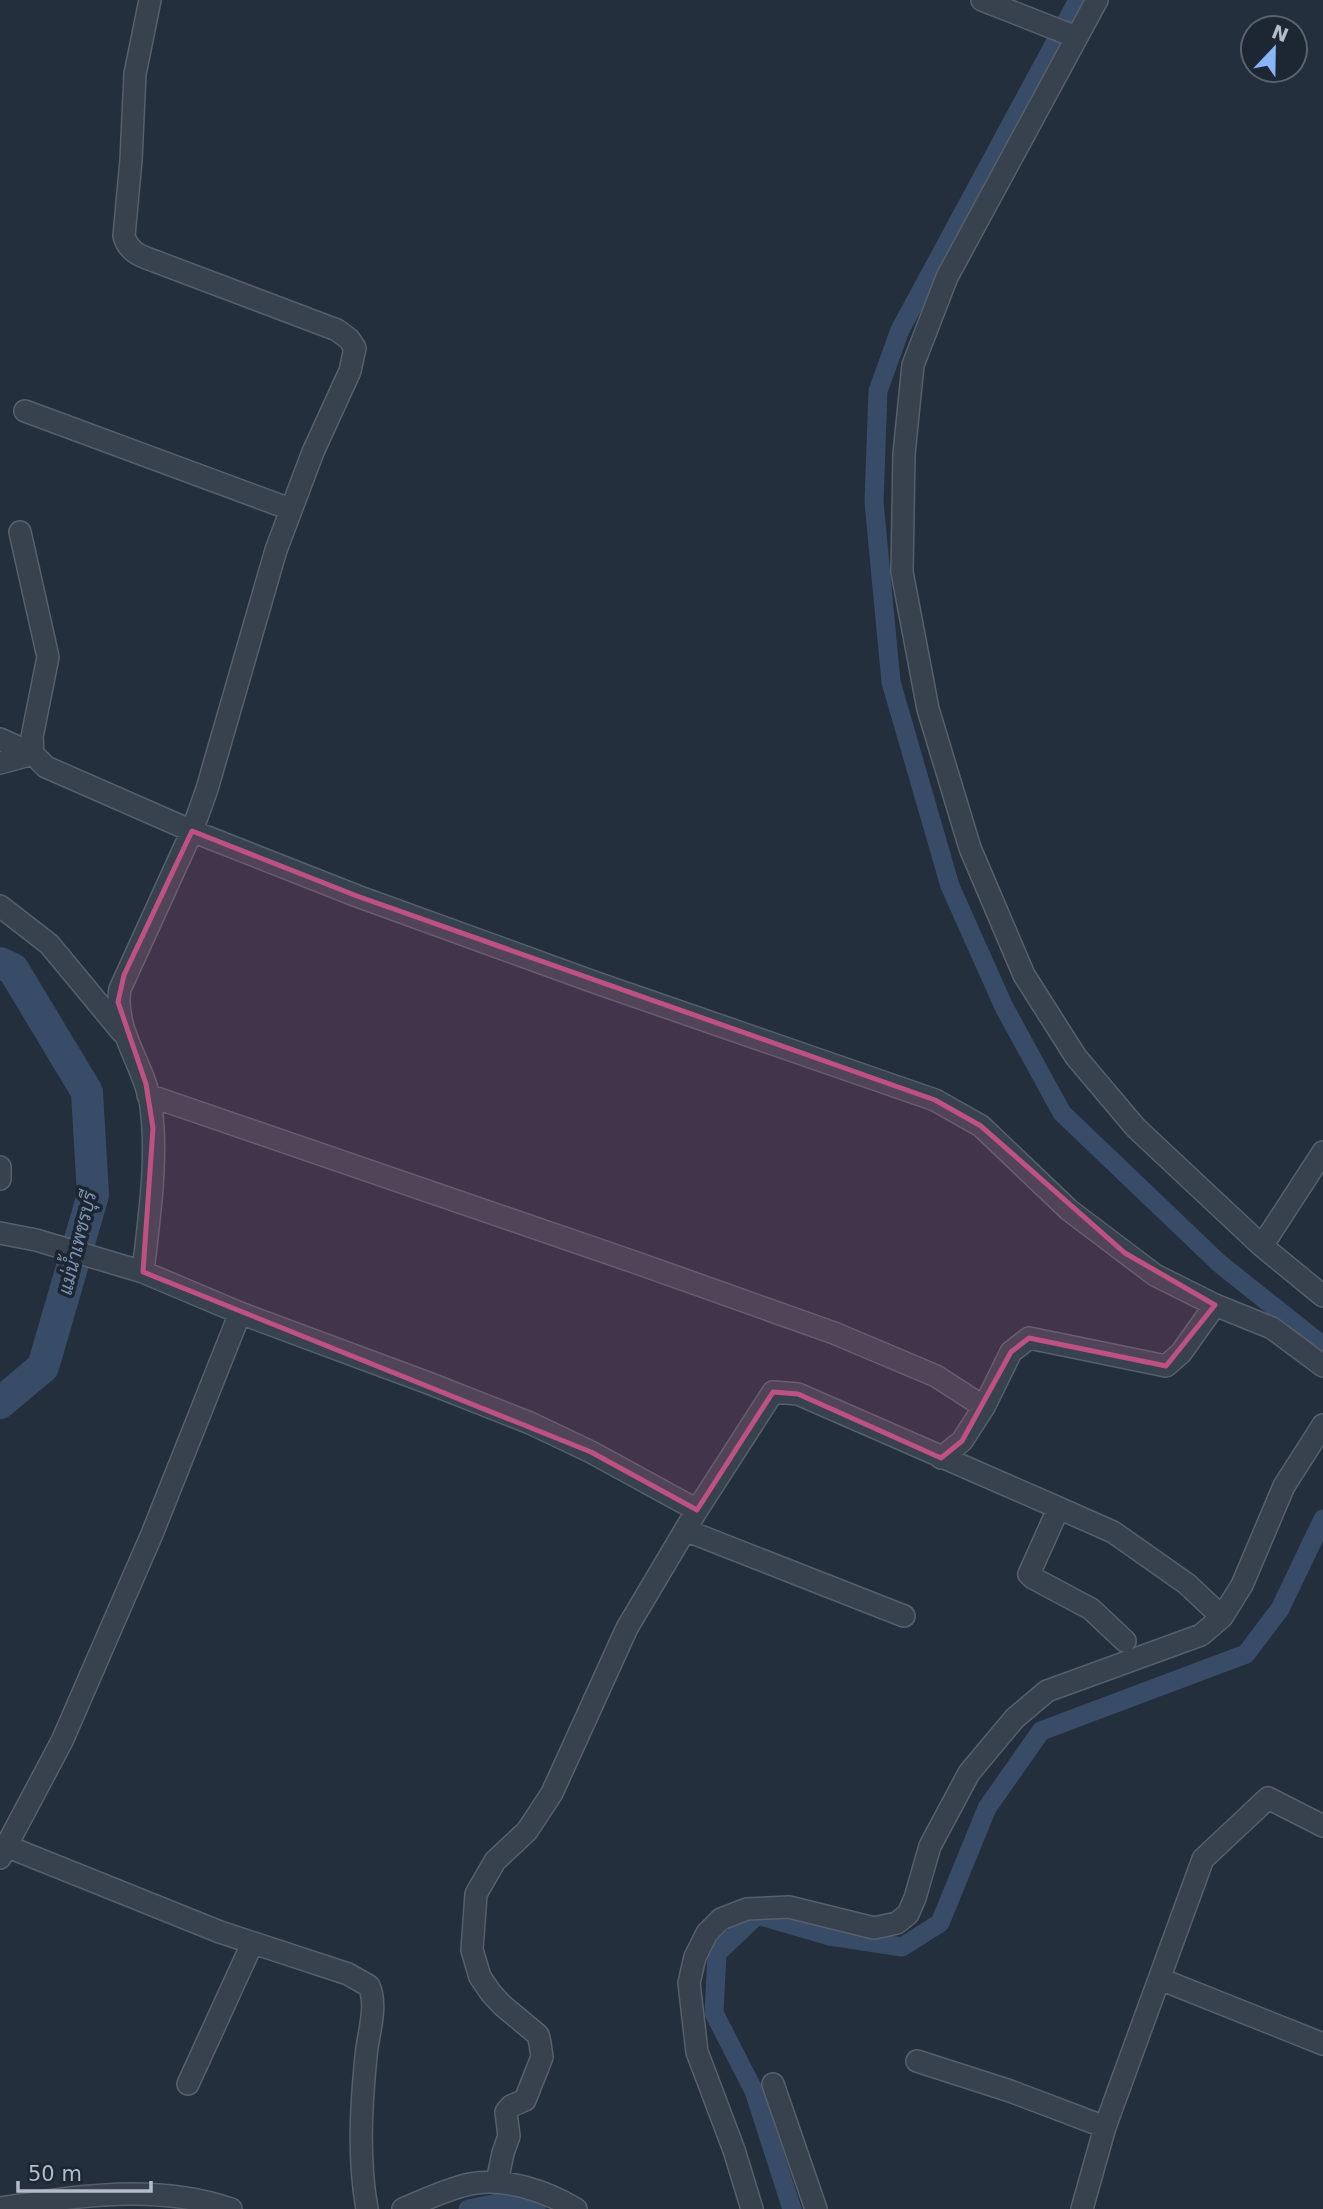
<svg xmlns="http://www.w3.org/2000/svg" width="1323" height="2209" font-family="'DejaVu Sans',Sarabun,sans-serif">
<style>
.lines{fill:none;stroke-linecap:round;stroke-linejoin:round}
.canal{stroke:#394c67;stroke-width:19}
.river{stroke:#394c67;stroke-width:32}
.minor-casing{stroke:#565f6c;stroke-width:24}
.minor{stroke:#38414e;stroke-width:21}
.marked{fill:#bd5182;fill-opacity:0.2;stroke:#bd5182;stroke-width:5;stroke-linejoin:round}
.labels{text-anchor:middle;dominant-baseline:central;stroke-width:7;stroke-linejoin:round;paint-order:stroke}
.water-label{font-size:19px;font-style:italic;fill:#7c92b1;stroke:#1d2633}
</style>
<rect width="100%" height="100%" fill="#242f3e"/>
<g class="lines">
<path class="canal" d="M 1078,0 L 900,330 L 878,391 L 874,502 L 891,682 L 950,886 L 1004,1007 L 1062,1113 L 1219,1263 L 1323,1346
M 468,2209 L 508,2201 L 536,2209
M 792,2209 L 754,2091 L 714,2013 L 717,1953 L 757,1915 L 830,1936 L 902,1947 L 940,1923 L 987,1808 L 1041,1731 L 1246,1654 L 1280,1609 L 1323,1519"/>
<path class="river" d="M 0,963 L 13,969 L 87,1092 L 93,1195 L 43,1367 L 0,1403"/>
<g class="minor-casing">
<path id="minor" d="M 982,0 L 1076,37
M 1097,0 L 947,277 L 913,365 L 904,454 L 902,572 L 928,709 L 970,848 L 1024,975 L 1076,1057 L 1136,1128 L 1262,1246 L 1323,1296
M 25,411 L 290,509
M 20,532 L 48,657 L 32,737 L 33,754 L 46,767 L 192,831 L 357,896 L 594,982 L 935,1100 L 981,1126 L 1069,1210 L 1155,1275 L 1215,1305 L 1272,1328 L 1323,1366
M 0,739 L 33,754
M 0,763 L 33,754
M 0,906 L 49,944 L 122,1032
M 148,1095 L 637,1263 L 834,1333 L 936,1376 L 984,1407
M 0,1167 L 0,1179
M 0,1233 L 36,1240 L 143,1272 L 240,1313 L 431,1384 L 530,1423 L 591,1452 L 697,1510
M 1262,1246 L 1323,1152
M 143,1272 C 149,1218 158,1161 151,1106 C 145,1065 113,1031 120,989 L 192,831 L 207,789 L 276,550 L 313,452 L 350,371 L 355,348 L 349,339 L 337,330 L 157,262 C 141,256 129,253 124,236 L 131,160 L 135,74 L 150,0
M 941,1458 L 962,1441 L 984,1407 L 1011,1352 L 1029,1338 L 1166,1366 L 1181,1353 L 1215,1305
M 1052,1505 L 1113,1532 L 1187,1584 L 1222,1617
M 685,1530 L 904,1616
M 6,1846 L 220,1932 L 348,1974 L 369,1986 C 378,2007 368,2033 366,2056 C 361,2106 358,2159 367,2209
M 0,1858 L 62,1741 L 152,1534 L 240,1313
M 1160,1979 L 1323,2044
M 917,2061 L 1010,2091 L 1105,2127
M 188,2084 L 252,1944
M 773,2084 L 816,2209
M 497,2182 L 503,2153 L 509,2136 L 506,2112 L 511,2106 L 525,2100 L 542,2057 L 540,2043 L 538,2035 L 502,2005 L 491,1993 L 480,1977 L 472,1950 L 476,1894 L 495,1861 L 527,1831 L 552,1793 L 627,1628 L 697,1510 L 773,1392 L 798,1394 L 1052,1505 L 1055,1510 L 1055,1516 L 1029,1574 L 1033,1578 L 1091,1609 L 1125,1641
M 0,2208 C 77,2196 156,2183 231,2209
M 403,2209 C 424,2200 447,2189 470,2184 C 505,2177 546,2191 576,2209
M 752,2209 L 734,2150 L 697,2052 L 689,1983 L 695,1957 L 707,1933 L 721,1919 L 747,1909 L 789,1907 L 874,1928 L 897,1923 L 908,1914 L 915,1898 L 930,1846 L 969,1773 L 1015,1718 L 1047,1691 L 1201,1635 L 1222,1617 L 1242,1585 L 1284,1486 L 1323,1425
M 1082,2209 L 1105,2127 L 1203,1859 L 1268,1798 L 1323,1826"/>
</g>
<use href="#minor" class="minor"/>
</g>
<path class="marked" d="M 192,831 L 357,896 L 935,1100 L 981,1126 L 1125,1253 L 1215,1305 L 1166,1366 L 1029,1338 L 1011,1352 L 962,1441 L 941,1458 L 798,1394 L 773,1392 L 697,1510 L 591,1452 L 143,1272 L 153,1128 L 146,1084 L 118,1002 L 124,975 Z"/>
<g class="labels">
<g class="water-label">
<text transform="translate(77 1243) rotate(-76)">แม่น้ำเพชรบุรี</text>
</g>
</g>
<g transform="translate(1274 49) rotate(22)"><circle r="33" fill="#1d2633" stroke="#59626f" stroke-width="2"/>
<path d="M0-5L12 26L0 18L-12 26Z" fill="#8ab4f8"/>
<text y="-10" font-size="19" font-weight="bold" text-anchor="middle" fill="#b4bcc9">N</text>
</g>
<path d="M18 2181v10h133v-10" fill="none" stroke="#b4bcc9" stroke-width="3.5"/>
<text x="28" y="2181" font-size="21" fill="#b4bcc9" stroke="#1d2633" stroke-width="5" paint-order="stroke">50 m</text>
</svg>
